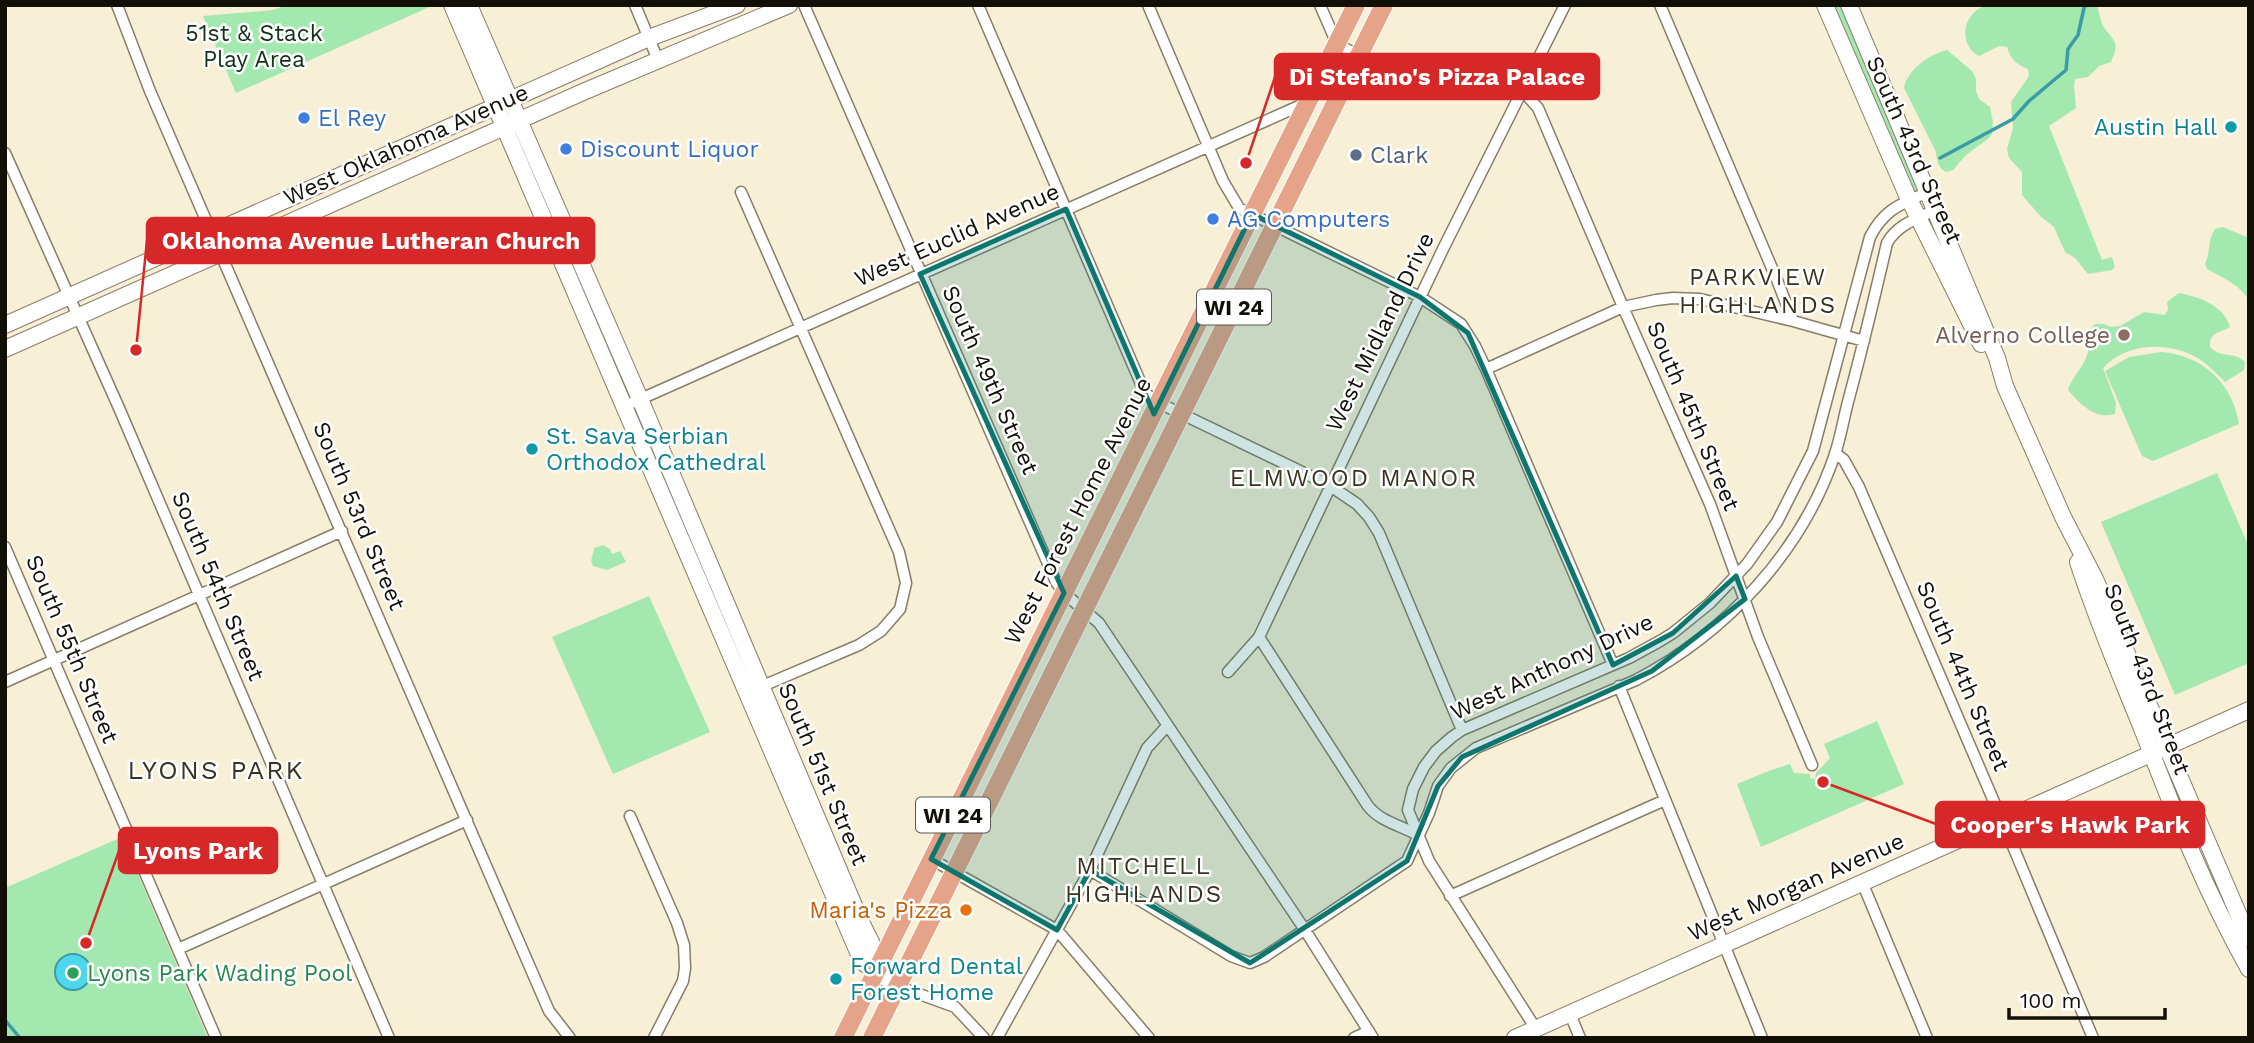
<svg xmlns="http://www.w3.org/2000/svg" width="2254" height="1043" font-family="'Work Sans',sans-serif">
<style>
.green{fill:#a3e8af}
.water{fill:#4dd7eb;stroke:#3b9ba7;stroke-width:2}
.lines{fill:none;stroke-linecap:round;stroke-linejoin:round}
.stream{stroke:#3b9ba7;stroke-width:3.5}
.street-casing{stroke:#867e68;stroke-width:13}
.secondary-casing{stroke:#867e68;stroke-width:18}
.primary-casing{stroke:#fff;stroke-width:20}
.street{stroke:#fff;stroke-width:10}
.secondary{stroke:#fff;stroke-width:16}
.primary{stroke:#e5a389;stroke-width:18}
.marked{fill:#0f766e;fill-opacity:0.2;stroke:#0f766e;stroke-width:5;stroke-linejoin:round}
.shop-dot{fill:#3f7fe0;stroke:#fff;stroke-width:2.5}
.culture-dot{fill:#0f9aa8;stroke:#fff;stroke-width:2.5}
.service-dot{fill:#5c6f8a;stroke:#fff;stroke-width:2.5}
.education-dot{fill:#8d6e63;stroke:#fff;stroke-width:2.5}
.food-dot{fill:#e8710a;stroke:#fff;stroke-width:2.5}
.leisure-dot{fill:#2e9e5b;stroke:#fff;stroke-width:2.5}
.labels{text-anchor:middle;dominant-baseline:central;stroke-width:5;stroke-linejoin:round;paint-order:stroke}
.shield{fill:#fff;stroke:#595751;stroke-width:2}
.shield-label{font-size:21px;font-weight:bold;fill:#120f07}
.park-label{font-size:23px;fill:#113219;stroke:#fff}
.shop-label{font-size:23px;fill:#366cbe;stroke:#fff;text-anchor:start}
.culture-label{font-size:23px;fill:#0d838f;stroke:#fff;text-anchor:start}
.street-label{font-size:23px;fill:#120f07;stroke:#fff}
.service-label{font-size:23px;fill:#4e5e75;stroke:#fff;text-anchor:start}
.education-label{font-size:23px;fill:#785e54;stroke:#fff;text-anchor:end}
.food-label{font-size:23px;fill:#c56008;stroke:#fff;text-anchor:end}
.leisure-label{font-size:23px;fill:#27864d;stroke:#fff;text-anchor:start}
.neighbourhood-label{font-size:24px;letter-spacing:2px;fill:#3a331f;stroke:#fff}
.quarter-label{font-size:26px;letter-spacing:2px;fill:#3a331f;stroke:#fff}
.leader{fill:none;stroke:#d62828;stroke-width:2.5}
.callout-dot{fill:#d62828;stroke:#fff;stroke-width:2.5}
.callout{fill:#d62828;stroke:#d62828;stroke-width:2.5}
.callout-label{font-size:24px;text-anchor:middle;font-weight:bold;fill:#fff}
</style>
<rect width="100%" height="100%" fill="#f7efd6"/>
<path class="green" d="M 288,5 L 434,5 L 236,93 L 203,16 L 273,10 Z
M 1832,5 L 1841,5 L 1913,172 L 1916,191 L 1912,192 Z
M 1992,5 L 2097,5 C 2099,13 2101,23 2105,29 C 2116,43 2119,43 2111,62 L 2099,66 L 2088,77 L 2075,79 L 2074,86 L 2076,108 L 2049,126 L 2102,260 L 2112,257 L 2115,267 L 2112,270 L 2088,274 L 2075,258 L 2065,252 L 2054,227 L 2041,217 L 2022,195 L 2022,172 L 2009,158 L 2007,149 L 2013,128 L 2011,102 L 2029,76 L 2028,69 C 2016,64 2011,60 2007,47 L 1999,46 L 1979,56 C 1960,46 1961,19 1980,8 C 1983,6 1988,6 1992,5 Z
M 1947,50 L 1972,71 L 1976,79 L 1976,91 L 1979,99 L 1990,107 L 1993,122 L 1992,134 L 1989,138 L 1966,155 L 1953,170 L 1946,172 C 1938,168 1937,161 1936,152 L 1904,88 C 1907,70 1930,54 1947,50 Z
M 2223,227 L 2249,238 L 2249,300 C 2239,284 2223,278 2207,269 L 2205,264 C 2211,251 2207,241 2215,229 Z
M 2179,293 C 2199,297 2224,305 2230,327 C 2220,333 2209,332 2210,347 C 2223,360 2233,350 2245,362 L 2244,370 L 2225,382 C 2216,373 2207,363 2196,357 C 2166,341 2126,343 2103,368 L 2116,403 L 2115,414 C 2095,420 2080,404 2068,390 C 2072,376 2085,366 2088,352 C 2090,340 2085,333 2095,324 L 2104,324 L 2111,327 L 2120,326 L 2144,312 L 2165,315 L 2168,309 L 2167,302 Z
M 2161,352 C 2202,355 2233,383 2239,424 L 2153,461 L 2142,456 L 2105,371 L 2129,357 Z
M 2217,473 L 2249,547 L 2249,663 L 2175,695 L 2101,522 Z
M 603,545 L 610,549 L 612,554 L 620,551 L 626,562 L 607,570 L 593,566 L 591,561 L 594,548 Z
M 649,596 L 710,732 L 613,774 L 552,637 Z
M 1877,721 L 1904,784 L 1761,847 L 1737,784 L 1766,772 L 1790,764 L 1794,773 L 1810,774 L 1810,778 L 1815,779 L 1816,773 L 1830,758 L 1824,744 Z
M 122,837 L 208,1038 L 5,1038 L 5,888 Z"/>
<path class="water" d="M55 972a18 18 0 1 1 36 0a18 18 0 1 1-36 0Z"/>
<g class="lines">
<path class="stream" d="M 1940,158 L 2013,119 L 2029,101 L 2066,70 L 2068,49 L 2078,35 L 2084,8 L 2086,5
M 5,1020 L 20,1038"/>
<g class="street-casing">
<path id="street" d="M 117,5 L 150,91 L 549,1011 L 570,1038
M 635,5 L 658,60
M 804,5 L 1056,582 L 1064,593 L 1099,623 L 1305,930 L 1373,1038
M 978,5 L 1145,393 L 1159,403 L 1329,485 L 1357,504 L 1369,517 L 1379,533 L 1462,730
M 1148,5 L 1223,181 L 1239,208 L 1420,297 L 1461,324 L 1475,346 L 1486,369 L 1613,665
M 1320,5 L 1337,44 L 1359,56
M 1660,5 L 1777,280 L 1793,321 L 1864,341
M 1523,91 L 1538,108 L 1623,307 L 1710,504 L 1758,637 L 1812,765
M 5,153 L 119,408 L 389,1038
M 741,192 L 899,552 L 906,583 L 900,609 L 881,631 L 859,645 L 758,688
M 1486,369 L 1623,307 L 1656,300 L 1673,298 L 1700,299 L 1793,321
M 625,406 L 1308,102
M 1835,453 L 1844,460 L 1859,487 L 2007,832 L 2093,1038
M 5,547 L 216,1038
M 1259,637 L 1368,806 C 1381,822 1400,825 1418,835
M 1228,672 L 1259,637 L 1443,249 L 1565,5
M 5,682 L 342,531
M 1619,686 L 1762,1038
M 630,816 L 677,923 L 684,945 L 685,968 L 683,981 L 654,1038
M 931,859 L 1057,930 L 1149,1038
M 1090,870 L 1231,956 L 1250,963 L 1264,957 L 1407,861 L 1429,813 L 1438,786 L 1451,768 L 1476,748 L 1636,680 C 1726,633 1802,552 1835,454 C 1841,436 1844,416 1849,398 C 1863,346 1875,295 1887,243 C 1897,225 1916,219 1935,210
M 1862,882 L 1927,1038
M 1450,896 L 1665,800
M 178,949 L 467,820
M 897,986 L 955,1007 L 984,1038
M 1570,1014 L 1580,1038
M 1536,1029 L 1429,861 L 1408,810 L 1413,789 L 1424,767 L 1436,751 L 1452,737 L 1462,730 L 1629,658 L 1660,641 L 1673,633 L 1710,603 L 1747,564 L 1777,522 L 1813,451 L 1870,237 C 1884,209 1901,204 1928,192
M 997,1038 L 1090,870 L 1147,748 L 1167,726
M 1354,1038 L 1369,1031"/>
</g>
<g class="secondary-casing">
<path id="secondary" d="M 452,5 L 858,952 L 864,963 L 897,986
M 469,5 L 640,399 L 861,922 L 885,970
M 1825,5 L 1907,195 L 1981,344
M 1849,5 L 1997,358 L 2005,386 L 2063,517 L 2095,579 L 2249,939
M 5,325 L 649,38 L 737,5
M 5,349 L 583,92 L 789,5
M 2078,562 C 2097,621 2120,674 2143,731 C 2174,812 2206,893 2249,969
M 1515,1038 L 2249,710"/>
</g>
<g class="primary-casing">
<path id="primary" d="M 843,1038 L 1356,5
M 872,1038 L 1384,5"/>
</g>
<use href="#street" class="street"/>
<use href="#secondary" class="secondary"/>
<use href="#primary" class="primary"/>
</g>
<path class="marked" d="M 1066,209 L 1154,414 L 1252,214 L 1420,297 L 1468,333 L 1613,665 L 1673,633 L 1736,576 L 1745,599 L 1652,671 L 1462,757 L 1438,786 L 1407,861 L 1250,963 L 1090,870 L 1057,930 L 931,859 L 1064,593 L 920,274 Z"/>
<g class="shop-dot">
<circle cx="304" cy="118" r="7"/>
<circle cx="566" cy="149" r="7"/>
<circle cx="1213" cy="219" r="7"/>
</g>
<g class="culture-dot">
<circle cx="2231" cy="127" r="7"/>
<circle cx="532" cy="449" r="7"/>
<circle cx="836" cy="979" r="7"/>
</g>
<circle class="service-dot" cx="1356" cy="155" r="7"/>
<circle class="education-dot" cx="2124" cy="335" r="7"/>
<circle class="food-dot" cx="966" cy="910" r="7"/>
<circle class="leisure-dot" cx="73" cy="973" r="7"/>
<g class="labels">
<g class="shield">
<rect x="1197" y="289.5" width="74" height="35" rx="5"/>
<rect x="916" y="797.5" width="74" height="35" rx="5"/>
</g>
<g class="shield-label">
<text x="1234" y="307">WI 24</text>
<text x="953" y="815">WI 24</text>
</g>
<g class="park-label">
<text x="254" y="33">51st &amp; Stack<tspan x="254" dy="26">Play Area</tspan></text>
</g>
<g class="shop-label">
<text x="318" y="118">El Rey</text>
<text x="580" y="149">Discount Liquor</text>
<text x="1227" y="219">AG Computers</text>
</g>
<g class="culture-label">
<text x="2217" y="127" text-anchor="end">Austin Hall</text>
<text x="546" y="436">St. Sava Serbian<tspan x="546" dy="26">Orthodox Cathedral</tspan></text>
<text x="850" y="966">Forward Dental<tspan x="850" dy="26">Forest Home</tspan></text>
</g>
<g class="street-label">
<text transform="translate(406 145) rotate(-24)">West Oklahoma Avenue</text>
<text transform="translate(1914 150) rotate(66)">South 43rd Street</text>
<text transform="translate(957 235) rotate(-24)">West Euclid Avenue</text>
<text transform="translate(1380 332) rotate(-64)">West Midland Drive</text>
<text transform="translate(990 380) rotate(66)">South 49th Street</text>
<text transform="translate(1693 416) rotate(67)">South 45th Street</text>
<text transform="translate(1078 511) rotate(-63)">West Forest Home Avenue</text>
<text transform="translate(359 516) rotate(67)">South 53rd Street</text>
<text transform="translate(218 586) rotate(67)">South 54th Street</text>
<text transform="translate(72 649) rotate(67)">South 55th Street</text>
<text transform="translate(1552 667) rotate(-25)">West Anthony Drive</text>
<text transform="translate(1963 676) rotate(67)">South 44th Street</text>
<text transform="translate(2147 679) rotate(69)">South 43rd Street</text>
<text transform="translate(823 774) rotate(67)">South 51st Street</text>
<text transform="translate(1796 887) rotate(-24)">West Morgan Avenue</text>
</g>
<g class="service-label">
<text x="1370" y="155">Clark</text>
</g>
<g class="education-label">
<text x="2110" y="335">Alverno College</text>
</g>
<g class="food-label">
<text x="952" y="910">Maria's Pizza</text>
</g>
<g class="leisure-label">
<text x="87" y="973">Lyons Park Wading Pool</text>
</g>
<g class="neighbourhood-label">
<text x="1758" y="277">PARKVIEW<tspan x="1758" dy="28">HIGHLANDS</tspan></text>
<text x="1354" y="478">ELMWOOD MANOR</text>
<text x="1144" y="866">MITCHELL<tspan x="1144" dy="28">HIGHLANDS</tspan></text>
</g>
<g class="quarter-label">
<text x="216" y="770">LYONS PARK</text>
</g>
</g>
<path class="leader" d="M1246 163L1275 77M136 350L147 240M1823 782L1936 824M86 943L119 851"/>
<g class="callout-dot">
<circle cx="1246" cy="163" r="7"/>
<circle cx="136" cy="350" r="7"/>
<circle cx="1823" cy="782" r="7"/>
<circle cx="86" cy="943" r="7"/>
</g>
<g class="callout">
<rect x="1275" y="54" width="324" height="45" rx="7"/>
<rect x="147" y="218" width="447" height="45" rx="7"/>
<rect x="1936" y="802" width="268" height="45" rx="7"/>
<rect x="119" y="828" width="158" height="45" rx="7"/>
</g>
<g class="callout-label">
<text x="1437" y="85">Di Stefano's Pizza Palace</text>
<text x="371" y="249">Oklahoma Avenue Lutheran Church</text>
<text x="2070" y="833">Cooper's Hawk Park</text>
<text x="198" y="859">Lyons Park</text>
</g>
<rect width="2254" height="1043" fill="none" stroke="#120f07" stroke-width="14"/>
<path d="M2009 1008v10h156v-10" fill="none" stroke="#120f07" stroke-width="3.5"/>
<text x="2020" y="1008" font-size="21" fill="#120f07" stroke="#ffffff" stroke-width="5" paint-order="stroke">100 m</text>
</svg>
